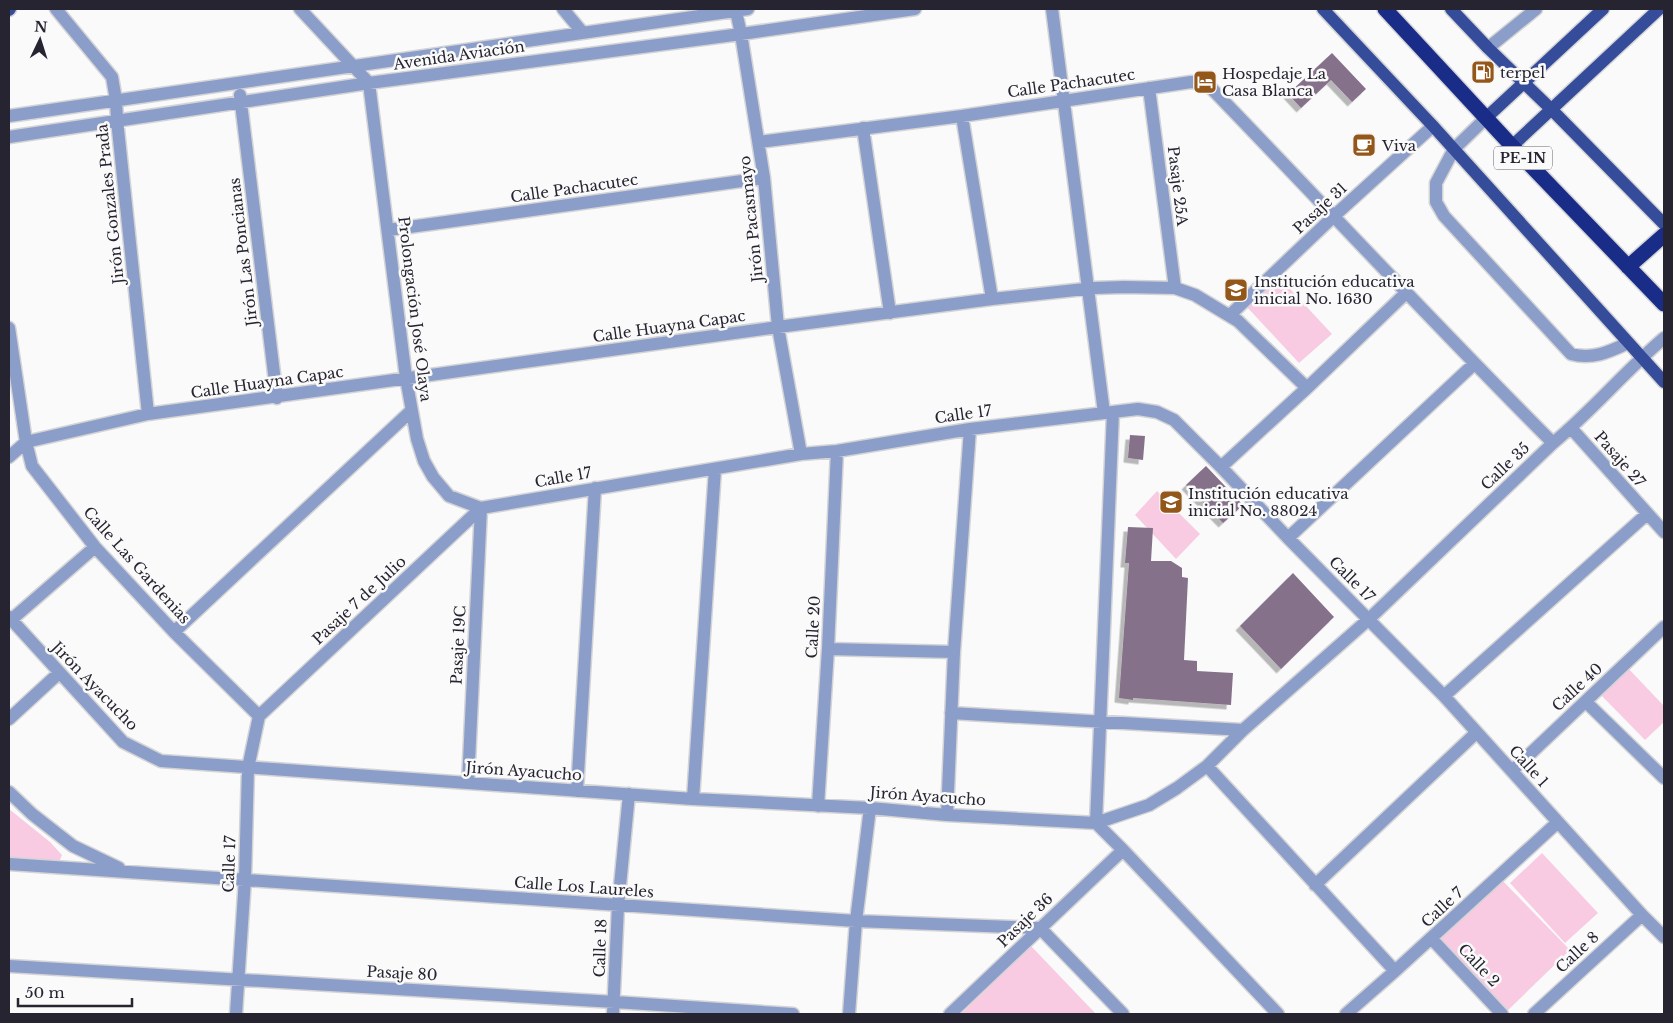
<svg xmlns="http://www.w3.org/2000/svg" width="1673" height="1023" font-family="'Libre Baskerville',serif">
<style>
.green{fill:#f8cbe3}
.building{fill:#86718b;filter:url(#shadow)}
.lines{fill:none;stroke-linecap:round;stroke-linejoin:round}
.minor-casing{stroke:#d4d3d6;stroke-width:15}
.major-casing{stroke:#d4d3d6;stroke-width:15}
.highway-casing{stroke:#d4d3d6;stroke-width:18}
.minor{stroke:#8b9dc9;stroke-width:12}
.major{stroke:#344c9a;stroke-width:12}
.highway{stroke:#192c87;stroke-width:15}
.labels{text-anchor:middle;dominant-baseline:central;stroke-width:5;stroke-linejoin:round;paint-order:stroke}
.shield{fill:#fafafa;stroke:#66646d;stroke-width:1}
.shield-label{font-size:14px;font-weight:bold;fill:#262430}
.street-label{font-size:15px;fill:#262430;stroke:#fafafa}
.poi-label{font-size:15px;fill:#262430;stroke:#fafafa;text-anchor:start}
</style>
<defs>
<filter id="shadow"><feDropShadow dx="-4.5" dy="4.5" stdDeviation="0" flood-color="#0004"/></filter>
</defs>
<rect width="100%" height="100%" fill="#fafafa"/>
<path class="green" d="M 1278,276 L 1332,334 L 1299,363 L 1246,306 Z
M 1157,491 L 1200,534 L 1176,559 L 1135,515 Z
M 1626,666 L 1664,706 L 1664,722 L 1645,740 L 1599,693 Z
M 9,809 L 50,842 L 62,855 L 59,862 L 9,859 Z
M 1542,853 L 1598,913 L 1565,943 L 1510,883 Z
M 1499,877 L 1570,950 L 1506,1012 L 1434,937 Z
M 1031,946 L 1096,1014 L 961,1014 Z"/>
<path class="building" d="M 1332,53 L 1366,89 L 1352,102 L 1331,80 L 1301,108 L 1288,94 Z
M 1130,435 L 1145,436 L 1143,460 L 1128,458 Z
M 1206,466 L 1243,505 L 1223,523 L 1186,485 Z
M 1128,527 L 1153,528 L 1151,561 L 1171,561 L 1182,568 L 1182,577 L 1188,578 L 1184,660 L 1197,661 L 1197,671 L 1233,673 L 1231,705 L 1133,698 L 1133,700 L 1119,698 L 1129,563 L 1125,563 Z
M 1293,573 L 1334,617 L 1281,669 L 1240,626 Z"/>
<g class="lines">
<g class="minor-casing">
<path id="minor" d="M 56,9 L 112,77 L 116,100 L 117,120 L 148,414
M 300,9 L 369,83 L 406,378 L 417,439 L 424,461 L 433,477 L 449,496 L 481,508
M 563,9 L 583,33
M 1052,9 L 1104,413
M 736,11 L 741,34 L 764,178 L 778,327 L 801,454
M 1488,48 L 1536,9
M 1149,88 L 1175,288
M 240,95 L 277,398
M 9,116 L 748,9
M 962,116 L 992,299
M 1487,117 L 1454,149 L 1436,183 L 1436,202 L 1444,216 L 1571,354 C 1592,360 1609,352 1628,343
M 863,128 L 890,313
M 9,137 L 369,83 L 741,34 L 915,9
M 759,142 L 962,116 L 1191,82 L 1201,83 L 1212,89 C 1326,207 1437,327 1553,443
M 388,230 L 764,178
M 1230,315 L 1334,216 L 1433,126
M 9,328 L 26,442 L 32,466 L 95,547 L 174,632 L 259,716
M 1113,412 L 1096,823 L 1123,850 L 1278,1014
M 1571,428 L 1664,532
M 9,457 L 26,442 L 148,414 L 778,327 L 992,299 L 1094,288 L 1124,287 L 1175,288 L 1195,295 L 1238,321 L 1307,388
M 1221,467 L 1307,388 L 1407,292
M 481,508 L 801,454 L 837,451 L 970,429 L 1138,409 L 1157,412 L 1174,420 L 1221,467 L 1288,538 L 1444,696 L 1642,915 L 1664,937
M 1288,538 L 1474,364
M 9,617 L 123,742 L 161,761 L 693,799 L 870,808 L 947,815 L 1096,823 L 1149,805 L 1177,788 L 1207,766 L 1243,730 L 1369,619 L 1553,443 C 1592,411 1625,371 1664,338
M 11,620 L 95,547
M 174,632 L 411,411
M 828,649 L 954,652
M 1444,696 L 1647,514
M 1586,702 L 1664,778
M 951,713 L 1243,730
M 259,716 L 481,508
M 9,719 L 59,673
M 1207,766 L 1395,971
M 1512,771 L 1664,627
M 468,783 L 481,508
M 577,791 L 595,488
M 9,792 L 32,814 L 73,846 L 119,868
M 693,799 L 715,469
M 818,806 L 828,649 L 837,451
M 947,815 L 954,652 L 970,429
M 9,864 L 856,921 L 1040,928 L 1123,1014
M 1315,885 L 1476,733
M 1431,938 L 1502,1014
M 9,966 L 615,1002 L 793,1014
M 236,1014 L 245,879 L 248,768 L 259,716
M 613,1014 L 618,906 L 629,794
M 849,1014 L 856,921 L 870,808
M 950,1014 L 1123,850
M 1346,1014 L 1395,971 L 1558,822
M 1534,1014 L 1642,915"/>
</g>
<g class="major-casing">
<path id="major" d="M 1323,9 L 1433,126 L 1664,382
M 1451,9 L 1488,48 L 1552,110 L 1664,224
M 9,10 L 10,9
M 1487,117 L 1603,9
M 1512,146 L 1659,9"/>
</g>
<g class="highway-casing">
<path id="highway" d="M 1385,9 L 1512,146 L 1664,304
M 1628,267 L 1664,235"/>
</g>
<use href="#minor" class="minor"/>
<use href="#major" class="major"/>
<use href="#highway" class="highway"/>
</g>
<defs>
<g id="fuel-square" transform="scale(1.25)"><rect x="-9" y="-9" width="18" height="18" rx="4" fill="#94571a" stroke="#fafafa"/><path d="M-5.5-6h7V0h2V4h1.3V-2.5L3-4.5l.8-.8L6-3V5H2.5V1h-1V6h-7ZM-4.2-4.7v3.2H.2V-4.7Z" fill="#fff"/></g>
<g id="hotel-square" transform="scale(1.25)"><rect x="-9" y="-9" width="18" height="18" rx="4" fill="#94571a" stroke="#fafafa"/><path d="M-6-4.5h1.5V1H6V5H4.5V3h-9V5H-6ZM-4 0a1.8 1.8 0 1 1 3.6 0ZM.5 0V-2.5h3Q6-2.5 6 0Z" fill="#fff"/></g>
<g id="cafe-square" transform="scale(1.25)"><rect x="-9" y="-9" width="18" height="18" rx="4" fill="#94571a" stroke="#fafafa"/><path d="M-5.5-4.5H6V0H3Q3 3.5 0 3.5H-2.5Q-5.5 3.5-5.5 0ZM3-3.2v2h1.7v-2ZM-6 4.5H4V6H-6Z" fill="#fff"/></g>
<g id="school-square" transform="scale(1.25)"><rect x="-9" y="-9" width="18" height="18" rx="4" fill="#94571a" stroke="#fafafa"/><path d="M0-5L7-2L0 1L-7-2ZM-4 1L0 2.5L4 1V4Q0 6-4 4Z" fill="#fff"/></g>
</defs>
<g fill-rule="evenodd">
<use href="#fuel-square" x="1483" y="72"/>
<use href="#hotel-square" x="1205" y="82"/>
<use href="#cafe-square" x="1364" y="145"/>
<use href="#school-square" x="1236" y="290"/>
<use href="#school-square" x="1171" y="502"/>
</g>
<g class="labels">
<rect class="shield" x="1494" y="146.5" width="58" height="23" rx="4"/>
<g class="shield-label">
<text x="1523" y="158">PE-1N</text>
</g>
<g class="street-label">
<text transform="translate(459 55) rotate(-8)">Avenida Aviación</text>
<text transform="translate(1071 83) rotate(-8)">Calle Pachacutec</text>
<text transform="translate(1178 186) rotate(83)">Pasaje 25A</text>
<text transform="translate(574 188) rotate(-8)">Calle Pachacutec</text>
<text transform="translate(110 204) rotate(-96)">Jirón Gonzales Prada</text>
<text transform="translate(1320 208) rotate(-43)">Pasaje 31</text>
<text transform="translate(751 219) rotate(-96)">Jirón Pacasmayo</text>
<text transform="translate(243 252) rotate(-97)">Jirón Las Poncianas</text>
<text transform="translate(415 309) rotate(83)">Prolongación José Olaya</text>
<text transform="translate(669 326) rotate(-8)">Calle Huayna Capac</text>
<text transform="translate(267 382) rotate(-8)">Calle Huayna Capac</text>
<text transform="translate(963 414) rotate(-8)">Calle 17</text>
<text transform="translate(1620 459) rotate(49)">Pasaje 27</text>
<text transform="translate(1505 466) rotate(-44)">Calle 35</text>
<text transform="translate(563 477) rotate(-10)">Calle 17</text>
<text transform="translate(137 565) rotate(48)">Calle Las Gardenias</text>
<text transform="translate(1352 579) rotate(45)">Calle 17</text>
<text transform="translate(359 600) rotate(-43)">Pasaje 7 de Julio</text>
<text transform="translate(813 627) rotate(-87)">Calle 20</text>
<text transform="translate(458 645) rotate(-87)">Pasaje 19C</text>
<text transform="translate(95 686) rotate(46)">Jirón Ayacucho</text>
<text transform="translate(1577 687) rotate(-43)">Calle 40</text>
<text transform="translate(1529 766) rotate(48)">Calle 1</text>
<text transform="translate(524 771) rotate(4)">Jirón Ayacucho</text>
<text transform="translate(928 796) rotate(4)">Jirón Ayacucho</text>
<text transform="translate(229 864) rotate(-88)">Calle 17</text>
<text transform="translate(584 887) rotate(4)">Calle Los Laureles</text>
<text transform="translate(1442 907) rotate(-43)">Calle 7</text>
<text transform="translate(1025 920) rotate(-44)">Pasaje 36</text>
<text transform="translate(600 948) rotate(-88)">Calle 18</text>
<text transform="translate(1577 952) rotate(-43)">Calle 8</text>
<text transform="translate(1479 965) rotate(47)">Calle 2</text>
<text transform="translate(402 973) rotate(3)">Pasaje 80</text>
</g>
<g class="poi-label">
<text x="1500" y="72">terpel</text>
<text x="1222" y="73">Hospedaje La<tspan x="1222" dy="17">Casa Blanca</tspan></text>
<text x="1382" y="145">Viva</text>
<text x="1254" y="281">Institución educativa<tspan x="1254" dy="17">inicial No. 1630</tspan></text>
<text x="1188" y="493">Institución educativa<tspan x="1188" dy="17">inicial No. 88024</tspan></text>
</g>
</g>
<rect width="1673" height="1023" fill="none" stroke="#262430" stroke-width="20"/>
<g transform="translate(40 40) rotate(4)" stroke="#fafafa" stroke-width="4" paint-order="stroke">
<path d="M0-4L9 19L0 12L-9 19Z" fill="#262430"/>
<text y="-8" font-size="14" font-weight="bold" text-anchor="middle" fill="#262430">N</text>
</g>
<path d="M18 998v8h114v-8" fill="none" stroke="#262430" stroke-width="2.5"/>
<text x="25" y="998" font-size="15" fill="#262430" stroke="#fafafa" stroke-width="4" paint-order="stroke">50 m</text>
</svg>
